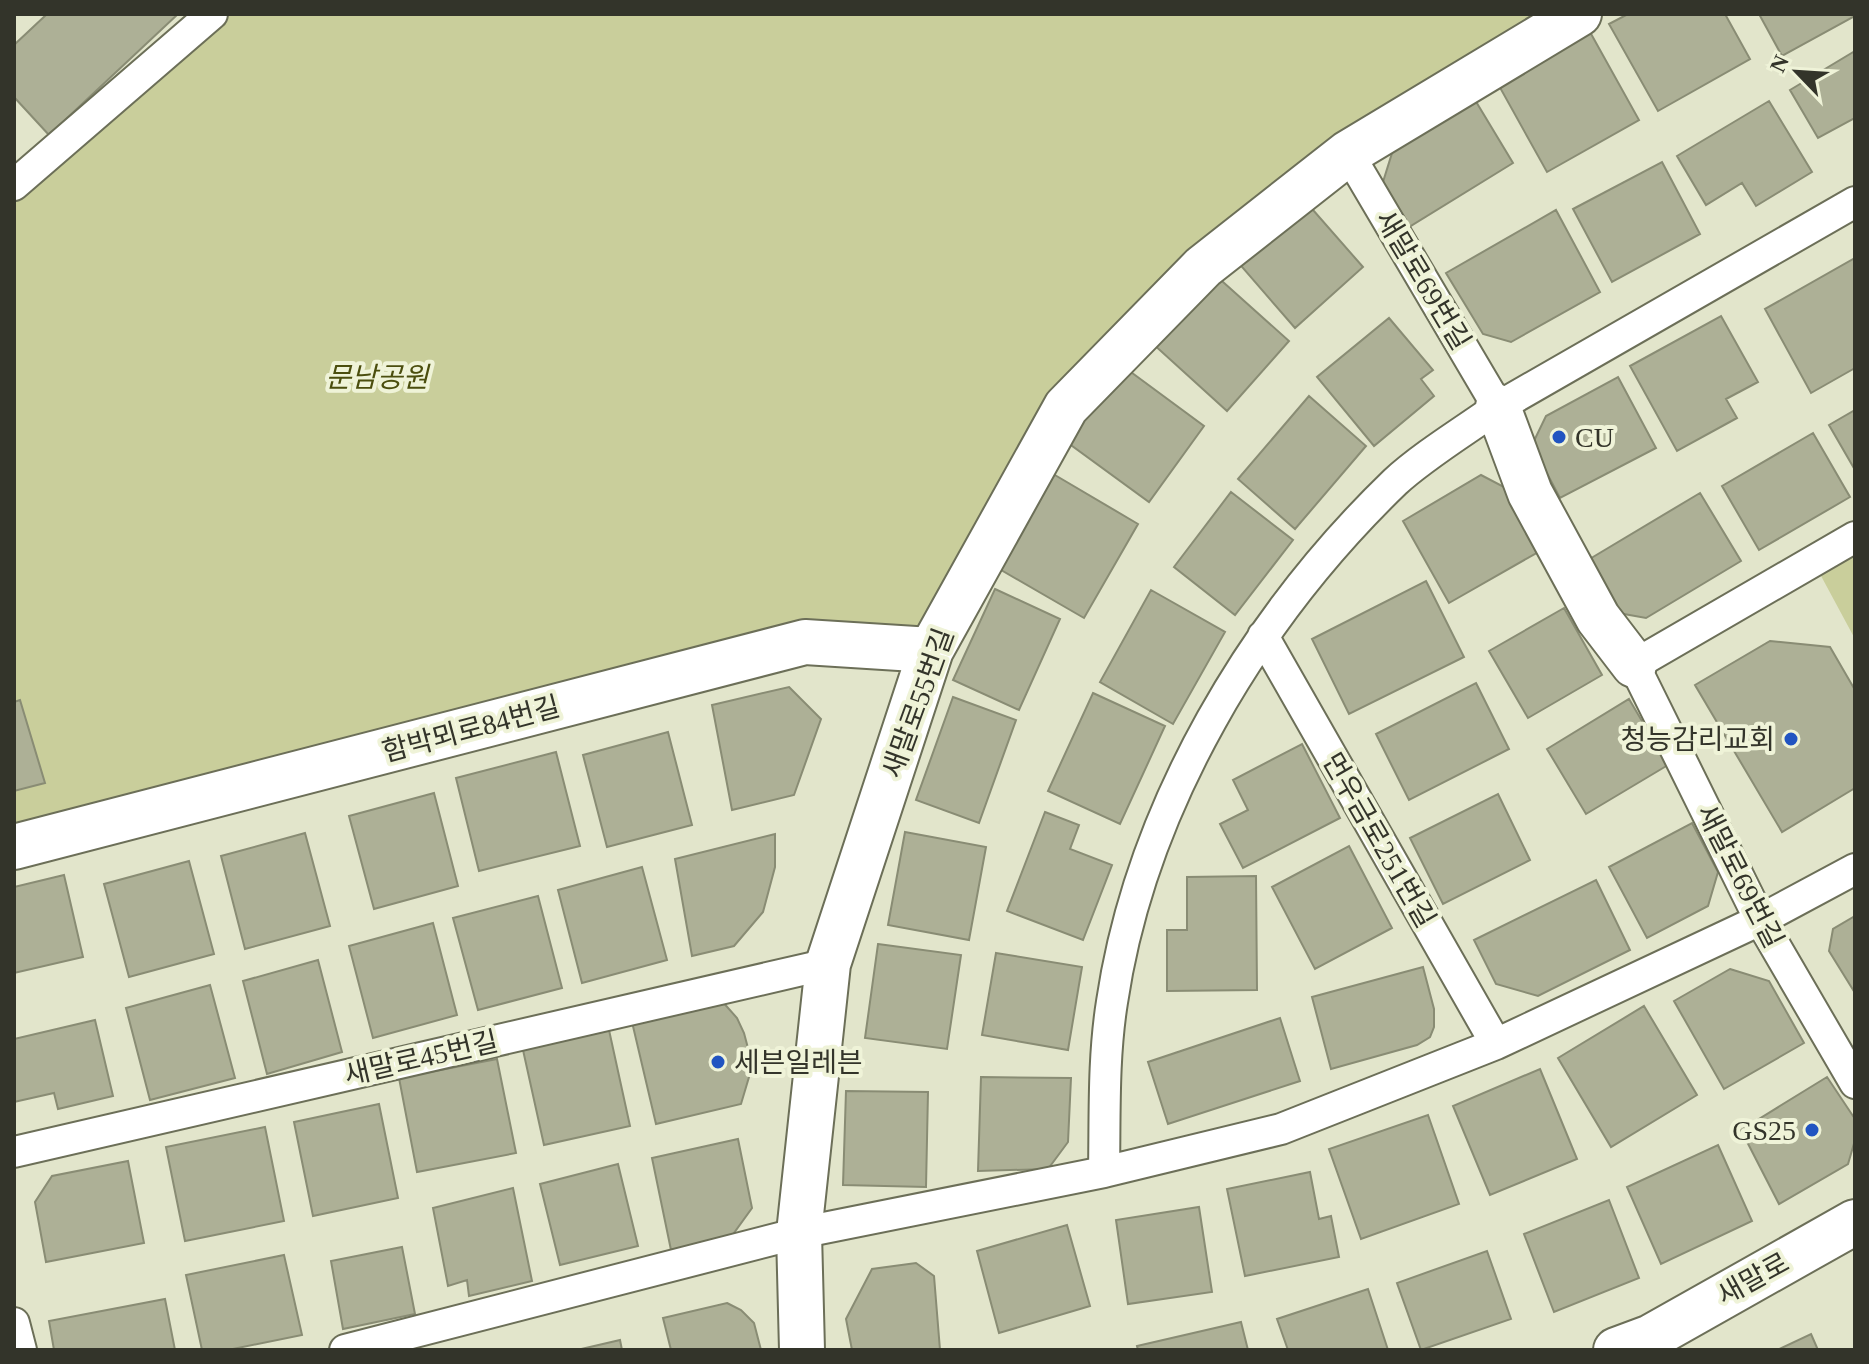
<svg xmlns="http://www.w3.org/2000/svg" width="1869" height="1364" font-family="'Times New Roman','Noto Sans KR',serif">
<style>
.green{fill:#c9ce9b}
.building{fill:#adb096;stroke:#898c74;stroke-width:2}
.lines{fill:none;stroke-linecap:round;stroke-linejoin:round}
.service-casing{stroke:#6c6f58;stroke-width:34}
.pedestrian-casing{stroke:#6c6f58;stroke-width:48}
.minor-casing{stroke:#6c6f58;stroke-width:48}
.tertiary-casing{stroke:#6c6f58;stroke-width:48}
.service{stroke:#fff;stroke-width:30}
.pedestrian{stroke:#fff;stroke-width:44}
.minor{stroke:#fff;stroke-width:44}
.tertiary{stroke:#fff;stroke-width:44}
.poi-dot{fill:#2154c1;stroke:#eff3d8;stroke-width:3}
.labels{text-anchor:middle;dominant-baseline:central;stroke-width:8;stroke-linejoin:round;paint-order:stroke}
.street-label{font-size:28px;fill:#33342a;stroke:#eff3d8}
.park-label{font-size:28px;font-style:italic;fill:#4b4e0e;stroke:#eff3d8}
.poi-label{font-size:28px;fill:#33342a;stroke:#eff3d8;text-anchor:start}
</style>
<rect width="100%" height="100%" fill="#e2e5cb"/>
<path class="green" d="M 208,14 L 1536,14 L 1421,107 L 1066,407 L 931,650 L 805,642 L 14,847 L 14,185 Z
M 1855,537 L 1855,639 L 1813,561 Z"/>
<path class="building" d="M 47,14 L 178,14 L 49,135 L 14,97 L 14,45 Z
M 1628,14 L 1725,14 L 1750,59 L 1658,111 L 1609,24 Z
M 1759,14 L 1855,14 L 1855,16 L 1782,56 Z
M 1590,32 L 1639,120 L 1547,172 L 1498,84 Z
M 1855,51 L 1855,118 L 1818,138 L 1790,90 Z
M 1469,90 L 1513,163 L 1409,227 L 1383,182 L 1398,134 Z
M 1769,101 L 1812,172 L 1756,206 L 1742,183 L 1706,205 L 1677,156 Z
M 1662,162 L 1700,234 L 1612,282 L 1573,209 Z
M 1299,194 L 1363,267 L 1295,328 L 1230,253 Z
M 1556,210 L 1600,292 L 1511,342 L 1483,334 L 1446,273 Z
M 1855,258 L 1855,368 L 1811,393 L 1765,309 Z
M 1213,273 L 1289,341 L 1227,411 L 1152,343 Z
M 1721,316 L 1758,382 L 1726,399 L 1737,418 L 1677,451 L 1630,366 Z
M 1389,318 L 1433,370 L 1421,379 L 1434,396 L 1374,446 L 1317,377 Z
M 1120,364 L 1204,426 L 1149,502 L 1064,440 Z
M 1618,377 L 1656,448 L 1560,498 L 1532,445 L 1546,416 Z
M 1309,396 L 1366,446 L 1295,529 L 1238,479 Z
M 1855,410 L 1855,470 L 1829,425 Z
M 1813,433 L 1850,497 L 1759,550 L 1722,486 Z
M 1043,468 L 1138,524 L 1084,618 L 989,563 Z
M 1481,475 L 1504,487 L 1540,551 L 1449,603 L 1403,521 Z
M 1231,492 L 1293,540 L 1235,615 L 1174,567 Z
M 1700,493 L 1741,561 L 1646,618 L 1613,612 L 1583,563 Z
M 1426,581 L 1464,657 L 1349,714 L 1312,639 Z
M 995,589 L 1060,619 L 1019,710 L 953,680 Z
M 1151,590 L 1225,632 L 1173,724 L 1100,682 Z
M 1564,608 L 1602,675 L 1528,718 L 1489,651 Z
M 1770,641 L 1830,647 L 1855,690 L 1855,788 L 1782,832 L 1695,685 Z
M 1476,683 L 1509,749 L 1409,800 L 1376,734 Z
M 789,687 L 821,719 L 794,795 L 732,810 L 712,705 Z
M 1093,693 L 1165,726 L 1120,824 L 1048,791 Z
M 953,697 L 1016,720 L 979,823 L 916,800 Z
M 1629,699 L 1668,765 L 1586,814 L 1547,749 Z
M 20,700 L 45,783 L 14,791 L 14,702 Z
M 668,732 L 692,825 L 607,847 L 583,755 Z
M 1302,744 L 1340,818 L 1243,868 L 1220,824 L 1248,810 L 1233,780 Z
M 556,752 L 580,846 L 479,871 L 456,778 Z
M 434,793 L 458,886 L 374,909 L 349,816 Z
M 1498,794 L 1530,860 L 1443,904 L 1410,838 Z
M 1045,812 L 1079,825 L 1070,849 L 1112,865 L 1083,940 L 1007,911 Z
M 1692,823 L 1718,872 L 1708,906 L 1647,938 L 1609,867 Z
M 905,832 L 986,847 L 969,940 L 888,925 Z
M 305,833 L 330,926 L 245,949 L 221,856 Z
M 775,834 L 775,867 L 763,912 L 734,946 L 692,956 L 675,859 Z
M 1349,846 L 1392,928 L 1315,969 L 1272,887 Z
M 189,861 L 214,954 L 129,977 L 104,884 Z
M 642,867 L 667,960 L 582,983 L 558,890 Z
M 64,875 L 83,957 L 14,973 L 14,887 Z
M 1256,876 L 1257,990 L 1167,991 L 1167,930 L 1187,930 L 1187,877 Z
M 1596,880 L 1630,950 L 1538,996 L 1496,984 L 1474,940 Z
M 538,896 L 562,988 L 478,1010 L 453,918 Z
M 1855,916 L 1855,993 L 1829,951 L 1833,929 Z
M 433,923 L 457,1015 L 373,1038 L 349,946 Z
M 878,944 L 961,955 L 947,1049 L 865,1038 Z
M 996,953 L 1082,967 L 1068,1050 L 982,1035 Z
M 318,960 L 342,1052 L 267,1074 L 243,981 Z
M 1423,967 L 1434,1009 L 1434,1027 L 1430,1037 L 1417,1045 L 1331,1069 L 1312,997 Z
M 1730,969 L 1769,981 L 1804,1043 L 1724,1089 L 1674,1001 Z
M 210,985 L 235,1078 L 150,1100 L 126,1008 Z
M 721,1000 L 737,1018 L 744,1033 L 749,1052 L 749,1077 L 741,1104 L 656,1124 L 632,1022 Z
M 1644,1006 L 1697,1095 L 1611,1147 L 1558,1058 Z
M 1280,1018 L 1300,1081 L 1168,1124 L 1148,1062 Z
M 95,1020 L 113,1096 L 58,1109 L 54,1093 L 14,1102 L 14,1039 Z
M 609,1030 L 630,1126 L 544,1145 L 523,1050 Z
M 497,1059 L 516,1153 L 417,1172 L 399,1078 Z
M 1540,1069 L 1577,1159 L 1490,1195 L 1453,1106 Z
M 981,1077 L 1071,1078 L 1068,1142 L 1048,1169 L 978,1171 Z
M 1827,1077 L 1855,1119 L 1855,1140 L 1848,1164 L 1779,1204 L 1741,1130 Z
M 846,1091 L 928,1092 L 926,1187 L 843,1185 Z
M 379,1104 L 398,1198 L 313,1216 L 294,1122 Z
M 1428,1115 L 1459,1204 L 1361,1239 L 1329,1149 Z
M 265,1127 L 284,1221 L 185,1241 L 166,1147 Z
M 738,1139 L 752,1208 L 731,1237 L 671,1250 L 652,1158 Z
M 1718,1145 L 1752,1221 L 1661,1264 L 1627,1187 Z
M 128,1161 L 144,1243 L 46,1262 L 35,1202 L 52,1176 Z
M 618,1164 L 638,1246 L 560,1265 L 540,1184 Z
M 1310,1172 L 1319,1219 L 1331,1216 L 1339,1257 L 1245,1276 L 1227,1189 Z
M 513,1188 L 532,1281 L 469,1296 L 467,1280 L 448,1286 L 433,1208 Z
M 1609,1200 L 1639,1278 L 1554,1312 L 1524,1234 Z
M 1199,1207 L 1212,1292 L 1128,1304 L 1116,1220 Z
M 1067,1225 L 1090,1306 L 999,1333 L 977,1251 Z
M 402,1247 L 415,1314 L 343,1329 L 331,1261 Z
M 1487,1251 L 1511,1319 L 1421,1350 L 1397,1283 Z
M 284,1255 L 302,1335 L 228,1350 L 202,1350 L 186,1275 Z
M 916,1263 L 934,1276 L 940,1350 L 852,1350 L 846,1319 L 872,1269 Z
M 1368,1289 L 1388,1350 L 1288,1350 L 1277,1319 Z
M 165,1299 L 175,1350 L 54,1350 L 49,1321 Z
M 727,1303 L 741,1310 L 754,1323 L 761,1350 L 671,1350 L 663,1318 Z
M 1241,1322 L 1248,1350 L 1138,1350 L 1137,1346 Z
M 1811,1334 L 1818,1350 L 1777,1350 Z
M 620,1340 L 622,1350 L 577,1350 Z"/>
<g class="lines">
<g class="service-casing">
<path id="service" d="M 1348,153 L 1498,407 L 1855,202
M 14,185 L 212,14
M 1855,537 L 1634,665 L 1760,920 L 1855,1083
M 1263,636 L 1496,1044
M 14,1152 L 828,964
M 1104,1172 C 1105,1116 1103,1058 1112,1002 C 1141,807 1254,618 1395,482 C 1423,456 1466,430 1498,407
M 14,1323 L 21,1350
M 345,1350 L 799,1233 L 1104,1172 L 1281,1129 L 1496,1044 L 1760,920 L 1855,869"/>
</g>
<g class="pedestrian-casing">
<path id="pedestrian" d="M 1498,407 L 1530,493 L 1598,618 L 1634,665"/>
</g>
<g class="minor-casing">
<path id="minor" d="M 14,847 L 805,642 L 931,650
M 802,1350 L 799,1233 L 828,964 L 931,650 L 1066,407 L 1203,267 L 1348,153 L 1579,14"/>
</g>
<g class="tertiary-casing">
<path id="tertiary" d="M 1616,1350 L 1651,1337 L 1855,1222"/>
</g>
<use href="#service" class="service"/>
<use href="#pedestrian" class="pedestrian"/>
<use href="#minor" class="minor"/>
<use href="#tertiary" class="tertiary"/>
</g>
<g class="poi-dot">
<circle cx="1559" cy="437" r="8"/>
<circle cx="1791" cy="739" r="8"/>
<circle cx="718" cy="1062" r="8"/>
<circle cx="1812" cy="1130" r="8"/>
</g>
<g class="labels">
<g class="street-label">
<text transform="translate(1423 280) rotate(59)">새말로69번길</text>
<text transform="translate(918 703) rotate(-70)">새말로55번길</text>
<text transform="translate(471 729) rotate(-15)">함박뫼로84번길</text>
<text transform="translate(1379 840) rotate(60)">먼우금로251번길</text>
<text transform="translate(1740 876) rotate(63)">새말로69번길</text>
<text transform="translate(421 1058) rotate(-13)">새말로45번길</text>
<text transform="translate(1753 1279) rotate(-29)">새말로</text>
</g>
<g class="park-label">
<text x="377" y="377">문남공원</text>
</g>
<g class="poi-label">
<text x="1575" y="437">CU</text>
<text x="1775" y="739" text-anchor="end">청능감리교회</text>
<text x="734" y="1062">세븐일레븐</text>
<text x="1796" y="1130" text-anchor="end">GS25</text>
</g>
</g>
<rect width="1869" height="1364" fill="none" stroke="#33342a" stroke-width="32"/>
<g transform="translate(1797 72) rotate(295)" stroke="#eff3d8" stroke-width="6" paint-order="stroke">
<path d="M0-6L14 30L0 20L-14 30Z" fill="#33342a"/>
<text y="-12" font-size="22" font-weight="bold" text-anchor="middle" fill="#33342a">N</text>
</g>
</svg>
